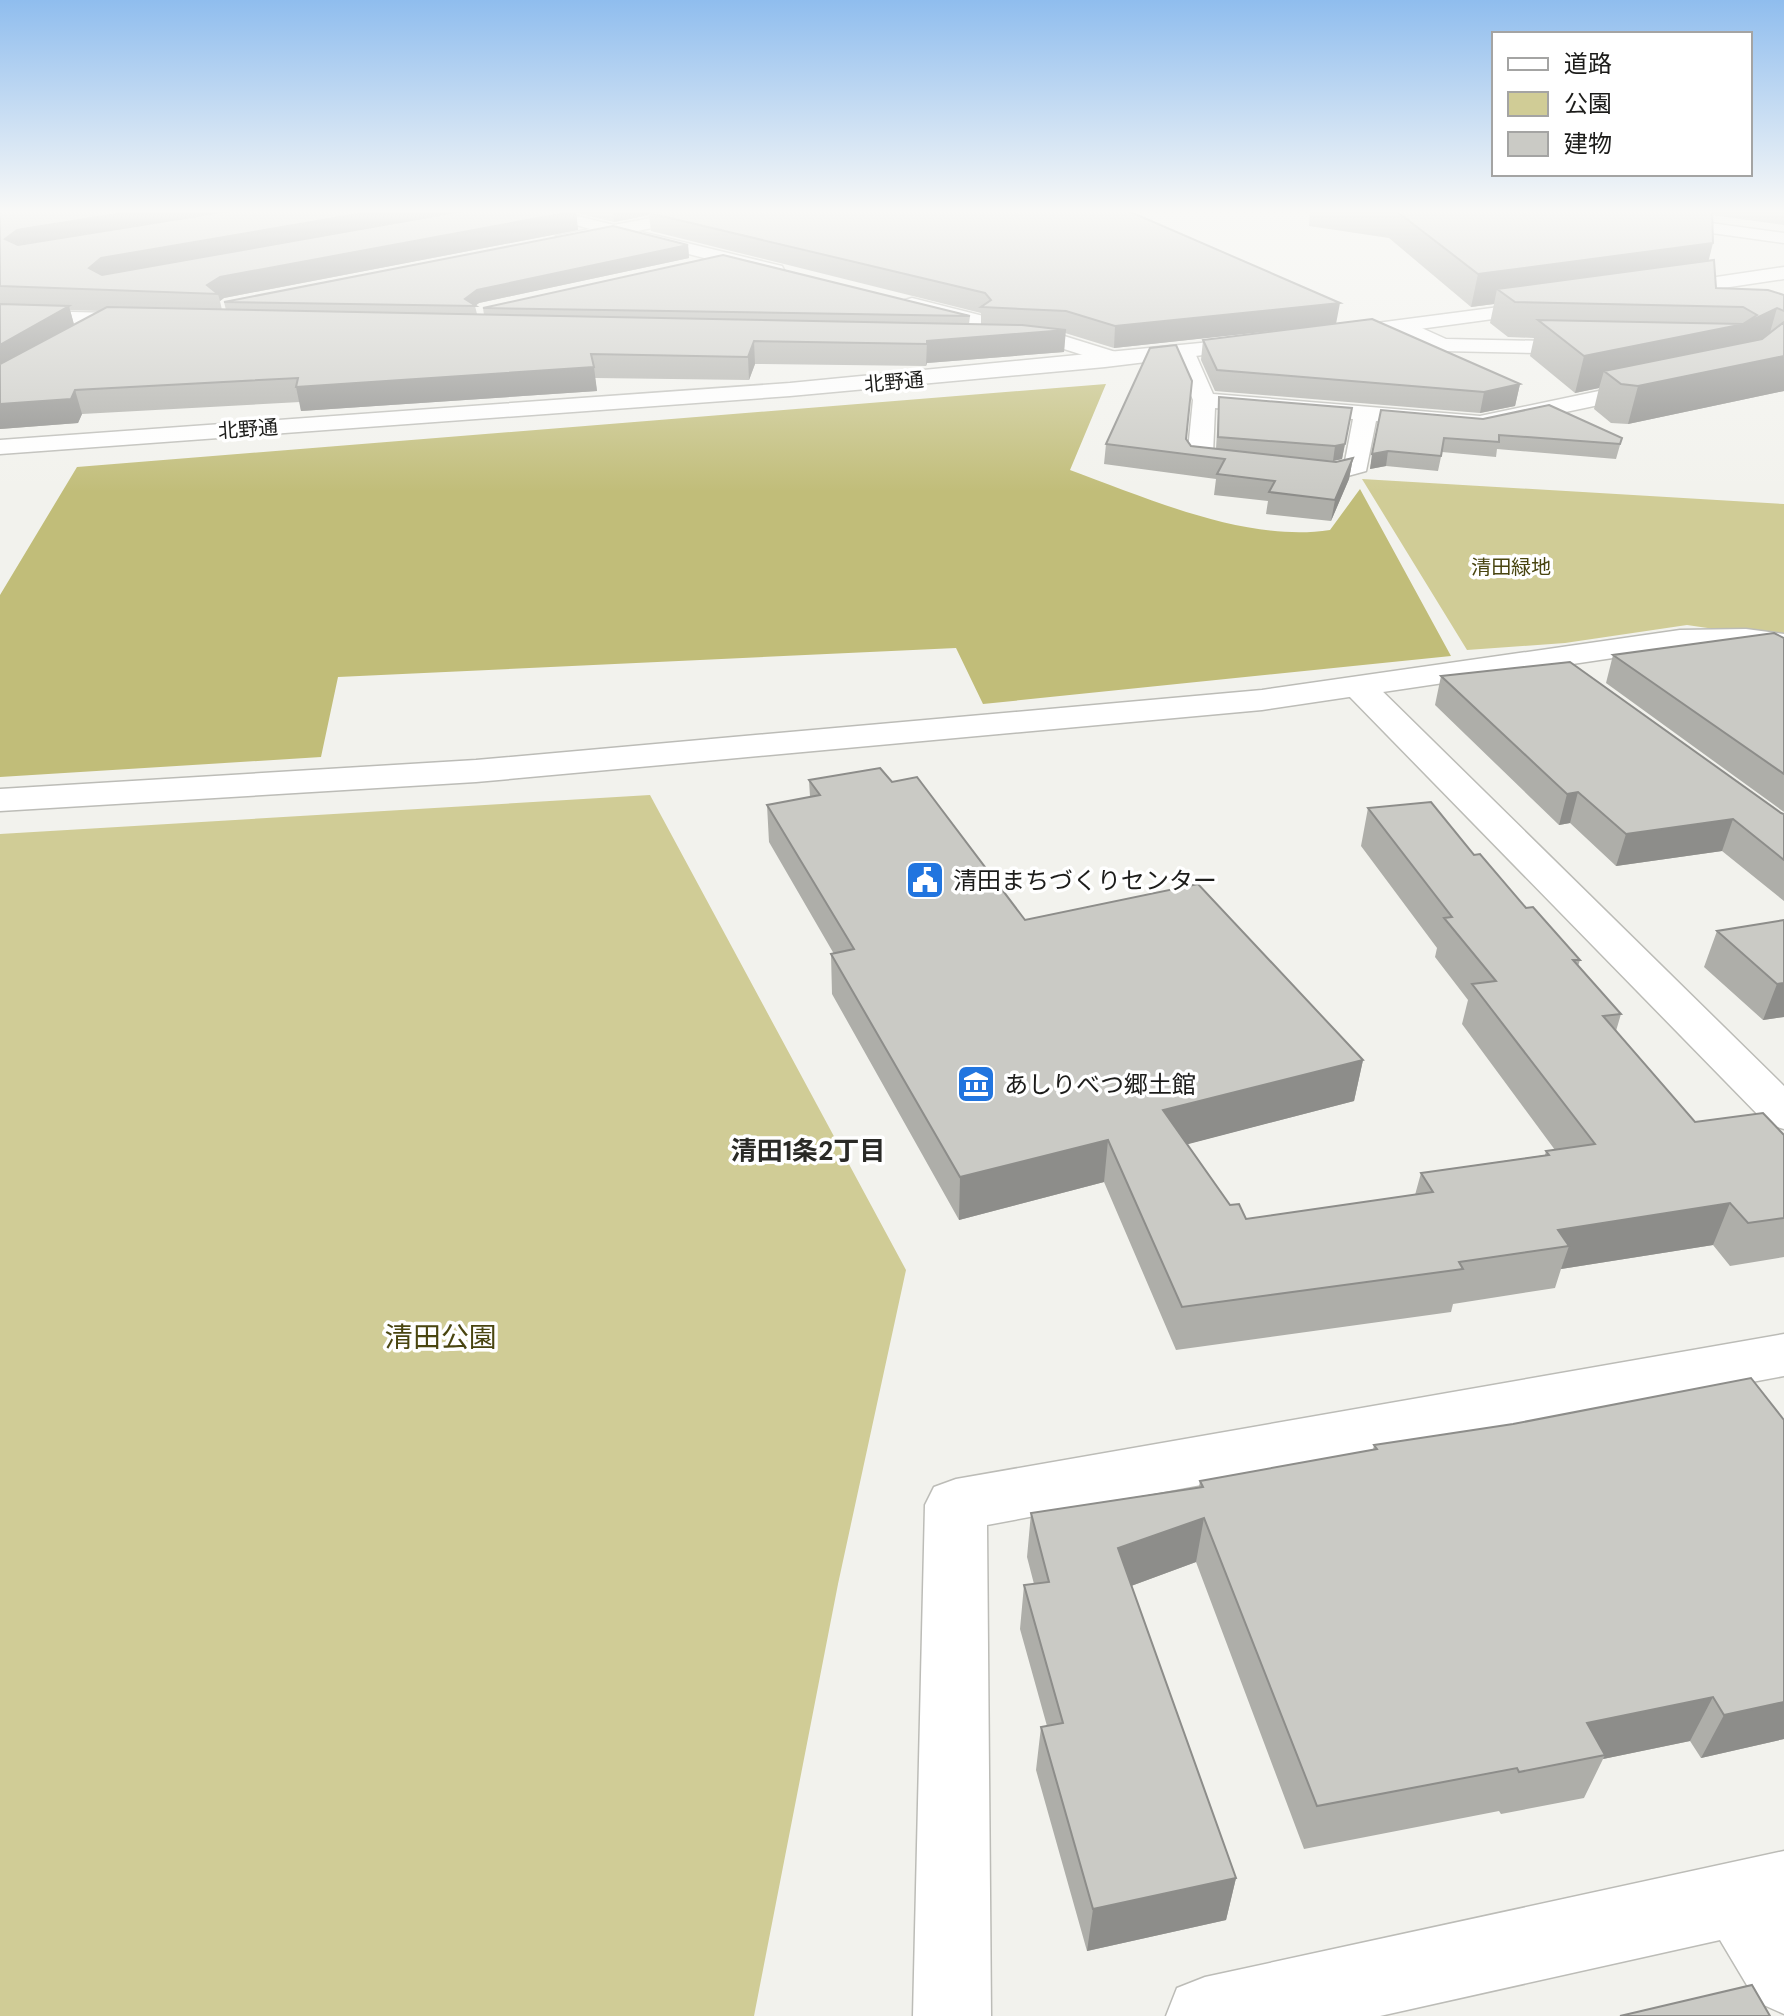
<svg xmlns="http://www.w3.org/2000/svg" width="1784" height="2016" font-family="'DM Sans','Noto Sans JP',sans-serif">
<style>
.green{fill:#d0cc96}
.forest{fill:#c1bd79}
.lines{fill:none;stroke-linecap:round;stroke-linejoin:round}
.minor-casing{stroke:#bcbcb7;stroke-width:3}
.tertiary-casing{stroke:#bcbcb7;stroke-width:3}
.secondary-casing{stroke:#bcbcb7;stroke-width:3}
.minor{fill:#fff;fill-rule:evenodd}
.tertiary{fill:#fff;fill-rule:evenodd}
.secondary{fill:#fff;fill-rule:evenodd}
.wall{fill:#aeaea9;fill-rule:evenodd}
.shaded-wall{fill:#8d8d8a}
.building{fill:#cacac5;stroke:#8d8d8a;stroke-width:2}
.labels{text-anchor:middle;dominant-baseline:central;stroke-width:7;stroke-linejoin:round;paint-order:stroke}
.far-street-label{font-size:20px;fill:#1c1c1a;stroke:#fff}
.far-park-label{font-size:20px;fill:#494510;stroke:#fff}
.poi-label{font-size:24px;fill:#1c1c1a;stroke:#fff;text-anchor:start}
.neighbourhood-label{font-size:26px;font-weight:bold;fill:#2a2a26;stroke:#fff}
.near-park-label{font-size:28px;fill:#494510;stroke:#fff}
</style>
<rect width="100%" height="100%" fill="#f2f2ed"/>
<path class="green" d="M 1362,479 L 1784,504 L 1784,639 L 1687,625 L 1565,643 L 1467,650 Z
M 650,795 L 906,1270 L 838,1584 L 754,2016 L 0,2016 L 0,834 Z"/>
<path class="forest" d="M 1106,384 L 1070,470 C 1147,498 1247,543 1330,530 L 1360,489 L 1451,656 L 983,704 L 956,648 L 338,677 L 321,757 L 0,777 L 0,595 L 77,467 Z"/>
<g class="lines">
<g class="minor-casing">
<path id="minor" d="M 525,210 L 552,210 L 614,225 L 693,210 L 725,210 L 717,215 L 637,231 L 782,266 L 784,270 L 775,276 L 614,235 L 562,245 L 556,244 L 556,236 L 590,229 Z
M 912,298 L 1007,322 L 1028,333 L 1064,336 L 1122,354 L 1125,359 L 1114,365 L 1061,348 L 999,342 L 996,338 L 999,334 L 993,330 L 905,308 L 902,304 L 905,300 Z
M 0,310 L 146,314 L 156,320 L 146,326 L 0,322 Z
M 1404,320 L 1446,339 L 1593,342 L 1604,348 L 1593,354 L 1442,351 L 1397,330 L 1394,326 Z
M 1184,347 L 1195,353 L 1213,394 L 1480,416 L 1656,379 L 1667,386 L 1656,393 L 1480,430 L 1376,421 L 1366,471 L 1333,480 L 1191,465 L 1187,460 L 1193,400 L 1173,353 ZM 1215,408 L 1353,419 L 1345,461 L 1333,464 L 1213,454 Z
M 1359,677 L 1371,680 L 1784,1086 L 1784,1129 L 1767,1124 L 1347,694 L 1343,687 L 1347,680 Z
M 1784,1334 L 1784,1376 L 987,1525 L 991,2016 L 913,2016 L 925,1505 L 934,1487 L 956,1479 Z
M 1784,1851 L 1784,2014 L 1757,2002 L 1720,1940 L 1380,2016 L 1166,2016 L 1177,1988 L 1205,1977 Z"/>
</g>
<g class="tertiary-casing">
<path id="tertiary" d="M 1784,267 L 1784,279 L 1656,298 L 1646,292 L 1656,286 Z
M 1552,300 L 1562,306 L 1559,310 L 1331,341 L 1321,335 L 1331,329 Z
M 1262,337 L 1272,343 L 1269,347 L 1105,367 L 790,396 L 0,454 L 0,440 L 790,383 Z
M 1746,629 L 1784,634 L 1784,652 L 1746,647 L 1680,648 L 1262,710 L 476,782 L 0,811 L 0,789 L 476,760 L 1262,690 L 1680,630 Z"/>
</g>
<g class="secondary-casing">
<path id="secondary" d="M 1574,210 L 1615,210 L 1784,233 L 1784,243 L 1582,215 Z"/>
</g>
<use href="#minor" class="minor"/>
<use href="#tertiary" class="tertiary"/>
<use href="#secondary" class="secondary"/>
</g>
<path class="wall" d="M 0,210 L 1126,210 L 1336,324 L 1520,384 L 1515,406 L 1480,413 L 1215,391 L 1201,360 L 1203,340 L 1297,328 L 1114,348 L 1065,333 L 1064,352 L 927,363 L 926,366 L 755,364 L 749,380 L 595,378 L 597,391 L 301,411 L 300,402 L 82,414 L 78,423 L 0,429 ZM 576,213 L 614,222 L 649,215 L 651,231 L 981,313 L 981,324 L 969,324 L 970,316 L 483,308 L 484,315 L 477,314 L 475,306 L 479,303 L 689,258 L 688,245 L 224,302 L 226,310 L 222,310 L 220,301 L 224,298 L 578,230 ZM 70,310 L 101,311 L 74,325 Z
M 1310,210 L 1784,210 L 1784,225 L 1712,215 L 1708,261 L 1716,288 L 1784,295 L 1784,391 L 1628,424 L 1611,423 L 1594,409 L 1599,388 L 1575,393 L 1530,356 L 1534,338 L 1508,337 L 1490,323 L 1494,304 L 1471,307 L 1389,238 L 1309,226 Z
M 1219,397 L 1352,408 L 1342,459 L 1333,461 L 1304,459 L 1336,462 L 1353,458 L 1349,479 L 1331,521 L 1266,514 L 1268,501 L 1214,495 L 1216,479 L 1104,464 L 1106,444 L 1186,439 L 1191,446 L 1216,449 Z
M 1381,410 L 1622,438 L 1616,459 L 1497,449 L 1496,457 L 1442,452 L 1438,471 L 1386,466 L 1370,469 Z
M 1784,638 L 1784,812 L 1606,683 L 1613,655 Z
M 1441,676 L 1784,814 L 1784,901 L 1722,851 L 1616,866 L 1570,823 L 1559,825 L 1435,705 Z
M 809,780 L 892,782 L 1025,920 L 1363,1060 L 1354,1101 L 1187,1144 L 1230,1205 L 1246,1219 L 1415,1195 L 1421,1173 L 1545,1155 L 1546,1151 L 1555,1150 L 1462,1024 L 1468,1000 L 1435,957 L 1437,948 L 1361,846 L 1368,808 L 1474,855 L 1526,908 L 1580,960 L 1578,966 L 1621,1014 L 1616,1031 L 1695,1122 L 1784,1135 L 1784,1257 L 1730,1266 L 1713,1245 L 1561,1269 L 1555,1288 L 1453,1304 L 1451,1312 L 1176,1350 L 1104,1182 L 959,1220 L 832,994 L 831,954 L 834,954 L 769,842 L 767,805 L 810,797 Z
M 1784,920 L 1784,1017 L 1763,1020 L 1704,967 L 1717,931 Z
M 1374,1445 L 1784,1739 L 1701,1758 L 1690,1741 L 1603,1759 L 1584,1798 L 1501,1814 L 1499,1811 L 1304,1849 L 1196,1562 L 1131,1586 L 1236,1878 L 1226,1920 L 1087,1951 L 1036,1770 L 1041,1727 L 1047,1726 L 1020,1629 L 1024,1585 L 1034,1584 L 1027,1557 L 1031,1513 L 1199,1487 L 1200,1481 L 1373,1450 Z"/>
<path class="shaded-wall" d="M 141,210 L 255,210 L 11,258 L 5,239 L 17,230 Z
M 381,210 L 487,210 L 106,278 L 89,268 L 101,258 Z
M 613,210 L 680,210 L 649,213 L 649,215 L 614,222 Z
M 576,211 L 578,230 L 224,298 L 220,301 L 218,294 L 207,285 L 220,277 Z
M 1713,243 L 1705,275 L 1497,289 L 1494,304 L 1471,307 L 1478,274 Z
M 688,245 L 689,258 L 479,303 L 475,306 L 465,299 L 477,290 Z
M 1340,303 L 1336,324 L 1114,348 L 1115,326 Z
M 69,306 L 75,328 L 0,372 L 0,345 Z
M 1777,308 L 1767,343 L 1604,371 L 1599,388 L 1575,393 L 1584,356 L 1744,324 Z
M 1066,330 L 1064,352 L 927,363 L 926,366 L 927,341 Z
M 754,341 L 755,364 L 749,380 L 748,357 Z
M 1784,356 L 1784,391 L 1628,424 L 1638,386 Z
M 594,367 L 597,391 L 301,411 L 296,387 Z
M 1520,384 L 1515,406 L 1480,413 L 1484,392 Z
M 75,390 L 82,414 L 78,423 L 0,429 L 0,404 Z
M 1352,408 L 1342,459 L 1333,461 L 1335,446 Z
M 1388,451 L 1386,466 L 1370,469 L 1372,454 Z
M 1353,458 L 1349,479 L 1331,521 L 1335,500 Z
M 1578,792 L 1570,823 L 1559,825 L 1567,794 Z
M 1733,819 L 1722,851 L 1616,866 L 1626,834 Z
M 1784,983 L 1784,1017 L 1763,1020 L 1777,984 Z
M 1363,1060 L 1354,1101 L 1158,1152 L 1163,1110 Z
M 1108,1140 L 1104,1182 L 959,1220 L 960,1177 Z
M 1730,1203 L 1713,1245 L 1561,1269 L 1569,1246 L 1558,1230 Z
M 1204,1518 L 1196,1562 L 1112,1593 L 1118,1548 Z
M 1713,1697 L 1690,1741 L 1603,1759 L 1605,1755 L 1587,1723 Z
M 1784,1702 L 1784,1739 L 1701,1758 L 1724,1715 Z
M 1236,1878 L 1226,1920 L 1087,1951 L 1093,1909 Z"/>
<path class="building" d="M 0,210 L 141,210 L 17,230 L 5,239 L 18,245 L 235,210 L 381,210 L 101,258 L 89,268 L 102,275 L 468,210 L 570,210 L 576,211 L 220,277 L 207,285 L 218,294 L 0,286 Z
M 665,210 L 1126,210 L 1340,303 L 1115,326 L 1066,311 L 981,307 L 991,300 L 985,293 L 649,213 Z
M 1395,210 L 1712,210 L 1713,243 L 1478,274 Z
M 613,226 L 688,245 L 477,290 L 465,299 L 476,306 L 224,302 Z
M 723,255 L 970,316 L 483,308 Z
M 1714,260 L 1716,288 L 1768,290 L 1784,295 L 1784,311 L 1777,308 L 1744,324 L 1584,356 L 1538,320 L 1743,324 L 1757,315 L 1743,307 L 1515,302 L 1497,289 Z
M 0,304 L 69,306 L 0,345 Z
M 107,307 L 1022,325 L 1066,330 L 927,341 L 927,344 L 754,341 L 748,357 L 591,354 L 594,367 L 296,387 L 298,378 L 75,390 L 71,399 L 0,404 L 0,364 Z
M 1372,319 L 1520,384 L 1484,392 L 1217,370 L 1203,340 Z
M 1784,322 L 1784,356 L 1638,386 L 1621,384 L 1604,371 L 1762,339 Z
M 1176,345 L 1192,381 L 1186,439 L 1191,446 L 1336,462 L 1353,458 L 1335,500 L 1269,492 L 1275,481 L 1217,474 L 1225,459 L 1106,444 L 1150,348 Z
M 1219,397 L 1352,408 L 1345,444 L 1335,446 L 1218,437 Z
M 1549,405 L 1622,438 L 1620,444 L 1499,435 L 1499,442 L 1444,438 L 1441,456 L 1388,451 L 1372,454 L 1381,410 L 1483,419 Z
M 1774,633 L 1784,638 L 1784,774 L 1613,655 Z
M 1570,662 L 1781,813 L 1784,814 L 1784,860 L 1733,819 L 1626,834 L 1578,792 L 1567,794 L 1441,676 Z
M 880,768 L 892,782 L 917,777 L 1025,920 L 1198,884 L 1363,1060 L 1163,1110 L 1230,1205 L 1239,1204 L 1246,1219 L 1433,1192 L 1421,1173 L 1549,1155 L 1546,1151 L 1595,1144 L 1472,984 L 1496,981 L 1444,918 L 1452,917 L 1368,808 L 1431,802 L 1474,855 L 1480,854 L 1526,908 L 1533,907 L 1580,960 L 1573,960 L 1621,1014 L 1603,1016 L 1695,1122 L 1763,1113 L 1784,1135 L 1784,1218 L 1748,1223 L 1730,1203 L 1558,1230 L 1569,1246 L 1459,1262 L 1463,1269 L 1182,1307 L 1108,1140 L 960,1177 L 831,954 L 854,949 L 767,805 L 820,795 L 809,780 Z
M 1784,920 L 1784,983 L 1777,984 L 1717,931 Z
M 1751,1378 L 1784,1420 L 1784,1702 L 1724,1715 L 1713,1697 L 1587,1723 L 1605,1755 L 1519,1772 L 1517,1768 L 1317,1806 L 1204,1518 L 1118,1548 L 1236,1878 L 1093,1909 L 1041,1727 L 1063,1723 L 1024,1585 L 1049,1582 L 1031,1513 L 1203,1487 L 1200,1481 L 1377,1449 L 1374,1445 L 1513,1424 Z
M 1752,1985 L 1770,2016 L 1620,2016 Z"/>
<linearGradient id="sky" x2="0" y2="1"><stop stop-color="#8fbdee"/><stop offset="0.43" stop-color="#f9f9f7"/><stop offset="1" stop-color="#f9f9f7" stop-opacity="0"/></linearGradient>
<rect width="1784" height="492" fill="url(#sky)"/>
<defs>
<g id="civic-square" transform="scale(2)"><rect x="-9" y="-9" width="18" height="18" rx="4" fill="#2175df" stroke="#fff"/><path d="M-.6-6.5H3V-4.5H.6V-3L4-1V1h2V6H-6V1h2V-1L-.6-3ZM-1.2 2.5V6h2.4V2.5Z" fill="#fff"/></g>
<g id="museum-square" transform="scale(2)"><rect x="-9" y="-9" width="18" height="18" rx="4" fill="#2175df" stroke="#fff"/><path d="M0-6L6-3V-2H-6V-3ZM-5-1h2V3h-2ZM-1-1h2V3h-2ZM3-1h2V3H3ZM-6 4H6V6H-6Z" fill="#fff"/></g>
</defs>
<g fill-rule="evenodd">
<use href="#civic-square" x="925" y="880"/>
<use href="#museum-square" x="976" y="1084"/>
</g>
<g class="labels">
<g class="far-street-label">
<text transform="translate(894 382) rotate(-5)">北野通</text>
<text transform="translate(248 429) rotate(-4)">北野通</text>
</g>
<g class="far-park-label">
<text x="1511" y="567">清田緑地</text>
</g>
<g class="poi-label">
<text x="953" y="880">清田まちづくりセンター</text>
<text x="1004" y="1084">あしりべつ郷土館</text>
</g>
<g class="neighbourhood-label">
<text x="808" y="1151">清田1条2丁目</text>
</g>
<g class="near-park-label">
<text x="441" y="1337">清田公園</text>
</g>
</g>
<rect x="1492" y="32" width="260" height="144" fill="#ffffff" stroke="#a4a4a3" stroke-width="2"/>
<rect x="1508" y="58" width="40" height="12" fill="#ffffff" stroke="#a4a4a3" stroke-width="2"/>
<text x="1564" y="72" font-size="24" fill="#1c1c1a">道路</text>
<rect x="1508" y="92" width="40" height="24" fill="#d0cc96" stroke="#a4a4a3" stroke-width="2"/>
<text x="1564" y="112" font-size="24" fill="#1c1c1a">公園</text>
<rect x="1508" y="132" width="40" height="24" fill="#cacac5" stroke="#a4a4a3" stroke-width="2"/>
<text x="1564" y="152" font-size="24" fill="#1c1c1a">建物</text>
</svg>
